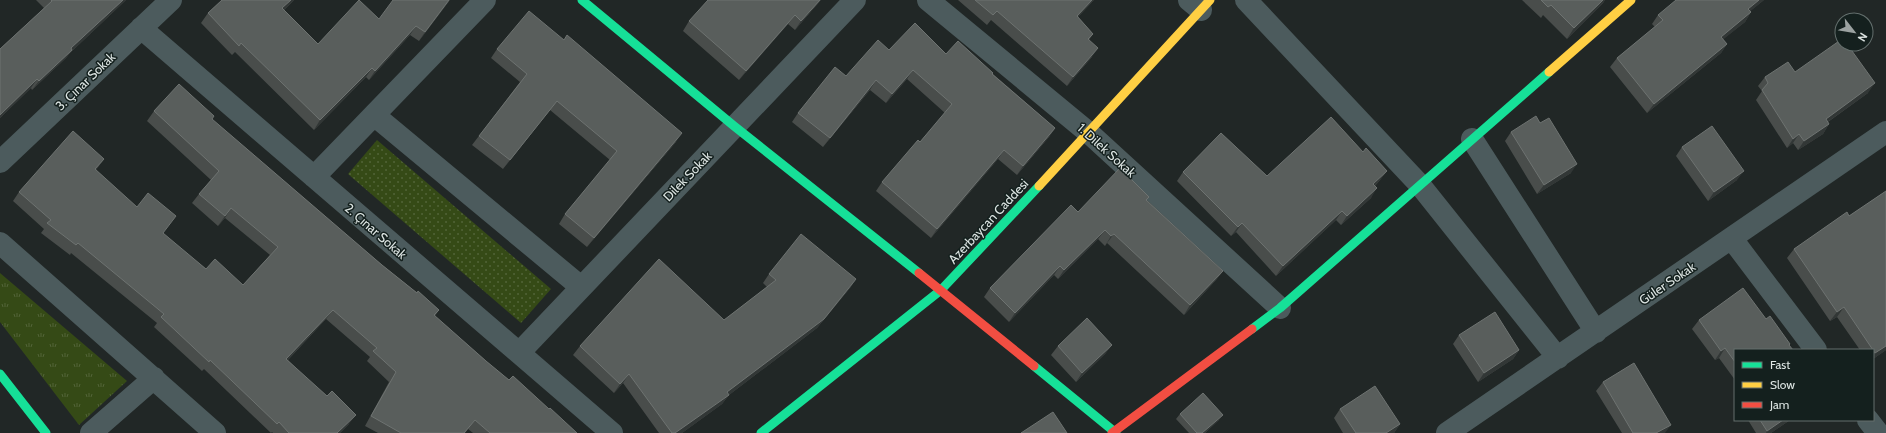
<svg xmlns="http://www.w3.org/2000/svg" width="1886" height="433" font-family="Cabin,sans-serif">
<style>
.grass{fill:url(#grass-tufts)}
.park{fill:url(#park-dots)}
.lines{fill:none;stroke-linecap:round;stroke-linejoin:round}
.street{stroke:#4c5b5d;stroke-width:22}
.fast{stroke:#16e098;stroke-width:9}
.slow{stroke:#ffcf43;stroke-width:9}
.jam{stroke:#f24e42;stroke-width:9}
.wall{fill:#494d4b}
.shaded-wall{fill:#323736}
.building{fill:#595e5c;stroke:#6e7371}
.labels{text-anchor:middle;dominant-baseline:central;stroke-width:3;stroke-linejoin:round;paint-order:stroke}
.street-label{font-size:13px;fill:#dde5e3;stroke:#14201e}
</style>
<defs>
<pattern id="grass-tufts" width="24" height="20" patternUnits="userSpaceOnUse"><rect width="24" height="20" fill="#354a16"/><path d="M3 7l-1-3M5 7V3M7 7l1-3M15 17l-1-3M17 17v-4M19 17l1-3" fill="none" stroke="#526438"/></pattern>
<pattern id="park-dots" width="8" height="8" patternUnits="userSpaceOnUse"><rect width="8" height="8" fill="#354a16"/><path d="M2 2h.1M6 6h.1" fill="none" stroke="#526438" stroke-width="1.8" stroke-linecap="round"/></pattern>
</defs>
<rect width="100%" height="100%" fill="#212726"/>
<path class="grass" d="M 0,273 L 127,381 L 79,425 L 0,322 Z"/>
<path class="park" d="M 377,140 L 551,289 L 521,323 L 348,174 Z"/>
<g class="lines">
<path class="street" d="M 928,0 L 1089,133 L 1280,308
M 1189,0 L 1201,10
M 1246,0 L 1420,185 L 1558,358
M 141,28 L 612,433
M 374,115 L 581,287
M 1472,139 L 1596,332
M 0,162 L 171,0
M 314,177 L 485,0
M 1732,239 L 1816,350
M 0,243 L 215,433
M 519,353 L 855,0
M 1868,420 L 1878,433
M 91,433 L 154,378
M 1447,433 L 1886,132"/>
<path class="fast" d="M 582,0 L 734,126 L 919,273
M 1252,329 L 1280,308 L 1549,72
M 1034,366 L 1116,433
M 0,374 L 46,433
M 761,433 L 941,290 L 1039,186"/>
<path class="slow" d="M 1549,72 L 1631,0
M 1039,186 L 1210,0"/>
<path class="jam" d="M 919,273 L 1034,366
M 1112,433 L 1252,329"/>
</g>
<path class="wall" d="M 36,0 L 126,0 L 70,53 L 66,58 L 32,90 L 31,88 L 0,118 L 0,49 L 44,8 Z
M 222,0 L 294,0 L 284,10 L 318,44 L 379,19 L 450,0 L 419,41 L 410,35 L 369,80 L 366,77 L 314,130 L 235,52 L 232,55 L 201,23 L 208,13 Z
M 821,0 L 795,30 L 788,24 L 739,80 L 683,31 L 689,21 Z
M 958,0 L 1094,0 L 1078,17 L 1093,34 L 1089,40 L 1092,57 L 1067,86 L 991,20 L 987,25 Z
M 1522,0 L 1605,0 L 1603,3 L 1567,39 L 1543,15 L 1541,18 Z
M 1764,0 L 1750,11 L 1751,12 L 1745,22 L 1723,39 L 1727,44 L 1721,53 L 1647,113 L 1610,67 L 1617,58 L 1655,27 L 1652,24 L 1658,15 Z
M 497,49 L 676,142 L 587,247 L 559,224 L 565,214 L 610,160 L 550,110 L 503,169 L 472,145 L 520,82 L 491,58 Z
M 889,50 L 946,54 L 993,74 L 1055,128 L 1049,137 L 1017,175 L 998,159 L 931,238 L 876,191 L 882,182 L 920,142 L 945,113 L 907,79 L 886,103 L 870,90 L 823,147 L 792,122 L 798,113 L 846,76 Z
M 1795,72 L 1868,93 L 1828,122 L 1829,124 L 1823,134 L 1798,150 L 1793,143 L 1787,148 L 1756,100 L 1762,91 L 1758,86 L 1765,77 Z
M 154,111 L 212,120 L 382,265 L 439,310 L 435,316 L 486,361 L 509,380 L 549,409 L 577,433 L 473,433 L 468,429 L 465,433 L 378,433 L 365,426 L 389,382 L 367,361 L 370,357 L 326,319 L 288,360 L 349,424 L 340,433 L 273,433 L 272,432 L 271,433 L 204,369 L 202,371 L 154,327 L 157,323 L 71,253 L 70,255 L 41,233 L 44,229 L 13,201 L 19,192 L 104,159 L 96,170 L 163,234 L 206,269 L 243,285 L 270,255 L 225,218 L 218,226 L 192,203 L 199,194 L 211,180 L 147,121 Z
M 1511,132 L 1571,173 L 1537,194 L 1505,141 Z
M 1682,147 L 1737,180 L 1708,201 L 1676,156 Z
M 1363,152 L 1387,171 L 1380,180 L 1375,186 L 1371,198 L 1341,225 L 1336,220 L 1276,276 L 1236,232 L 1231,236 L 1177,181 L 1183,172 L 1267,176 Z
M 1886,191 L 1886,350 L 1873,359 L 1873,350 L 1860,350 L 1837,317 L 1830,321 L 1787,258 L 1794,249 L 1849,216 Z
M 1147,200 L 1223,271 L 1216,280 L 1184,315 L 1107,243 L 1105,246 L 1098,239 L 1058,279 L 1054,275 L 1009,322 L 984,297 L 990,288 L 1078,212 Z
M 769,274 L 856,279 L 850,288 L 817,328 L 729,395 L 722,404 L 682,433 L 659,433 L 623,383 L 614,393 L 573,355 L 580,346 L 724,320 L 767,287 L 763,283 Z
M 1766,319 L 1790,345 L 1735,350 L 1735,380 L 1719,358 L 1715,360 L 1692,329 L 1699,320 Z
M 1459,335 L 1519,350 L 1513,359 L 1478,382 L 1453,344 Z
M 1112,345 L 1105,354 L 1076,382 L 1051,355 L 1058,346 Z
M 1603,382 L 1665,433 L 1622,433 L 1596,391 Z
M 1340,409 L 1400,424 L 1394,433 L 1343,433 L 1334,418 Z
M 1180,414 L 1219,420 L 1205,433 L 1189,433 L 1176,419 Z
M 1748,420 L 1790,420 L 1771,433 L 1756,433 Z"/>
<path class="shaded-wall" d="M 123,0 L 126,0 L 70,53 L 66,58 L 32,90 L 39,81 L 71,48 Z
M 291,0 L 294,0 L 276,17 L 282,8 Z
M 449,0 L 450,0 L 419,41 L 425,32 Z
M 820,0 L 821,0 L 795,30 L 801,21 Z
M 1092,0 L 1094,0 L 1071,25 L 1077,16 Z
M 1603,0 L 1605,0 L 1603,3 L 1567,39 L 1574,28 Z
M 1759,0 L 1764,0 L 1742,18 L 1748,9 Z
M 1751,12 L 1745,22 L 1715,46 L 1721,37 Z
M 795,15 L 788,24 L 739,80 L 746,71 Z
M 416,26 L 410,35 L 369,80 L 375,71 Z
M 1727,44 L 1721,53 L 1647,113 L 1654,104 Z
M 1098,48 L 1092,57 L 1067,86 L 1073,77 Z
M 372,68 L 366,77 L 314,130 L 320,120 Z
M 913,70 L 907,79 L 886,103 L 892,94 Z
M 37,79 L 31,88 L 0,118 L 0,115 Z
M 876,80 L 870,90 L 823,147 L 830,138 Z
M 1875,83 L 1868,93 L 1819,128 L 1826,119 Z
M 557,101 L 550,110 L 503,169 L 510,160 Z
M 1829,124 L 1823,134 L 1798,150 L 1804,141 Z
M 1055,128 L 1049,137 L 1017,175 L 1023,166 Z
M 682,133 L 676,142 L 587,247 L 594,238 Z
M 1799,134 L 1793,143 L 1787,148 L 1793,139 Z
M 1004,150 L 998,159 L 931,238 L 937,229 Z
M 104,159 L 97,168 L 88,179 L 95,169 Z
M 1577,164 L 1571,173 L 1537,194 L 1544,185 Z
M 1387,171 L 1380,180 L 1367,193 L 1373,184 Z
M 1744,171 L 1737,180 L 1708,201 L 1714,192 Z
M 1377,188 L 1371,198 L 1341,225 L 1347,216 Z
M 231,208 L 225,218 L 218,226 L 225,216 Z
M 1342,211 L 1336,220 L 1276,276 L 1283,266 Z
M 1242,223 L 1236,232 L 1231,236 L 1238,227 Z
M 1105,230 L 1098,239 L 1058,279 L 1064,270 Z
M 1114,234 L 1107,243 L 1105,246 L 1111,236 Z
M 1060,266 L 1054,275 L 1009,322 L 1015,313 Z
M 1223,271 L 1216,280 L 1184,315 L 1190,305 Z
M 856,279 L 850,288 L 817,328 L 729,395 L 722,404 L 682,433 L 675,433 L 727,392 Z
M 1844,307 L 1837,317 L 1830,321 L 1837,312 Z
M 333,310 L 326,319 L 280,368 L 286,359 Z
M 1112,345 L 1105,354 L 1076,382 L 1082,373 Z
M 1886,346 L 1886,350 L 1873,359 L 1873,356 L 1875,353 Z
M 1725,348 L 1719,358 L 1715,360 L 1721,351 Z
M 1519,350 L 1513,359 L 1478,382 L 1484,373 Z
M 629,374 L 623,383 L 614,393 L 620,384 Z
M 356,415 L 349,424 L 340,433 L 337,433 Z
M 1223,415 L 1219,420 L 1205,433 L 1202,433 Z
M 1783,420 L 1790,420 L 1771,433 L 1766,433 L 1767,431 Z
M 1400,424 L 1394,433 L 1386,433 Z
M 1671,425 L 1665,433 L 1656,433 Z"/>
<path class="building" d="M 51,0 L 123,0 L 71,48 L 72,50 L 39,81 L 37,79 L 0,115 L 0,49 L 52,1 Z
M 222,0 L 291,0 L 282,8 L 318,44 L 359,0 L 379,19 L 393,0 L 449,0 L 425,32 L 416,26 L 375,71 L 372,68 L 320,120 L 241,43 L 239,46 L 208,13 Z
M 708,0 L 820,0 L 801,21 L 795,15 L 746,71 L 689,21 Z
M 975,0 L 1092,0 L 1077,16 L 1093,34 L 1088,39 L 1098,48 L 1073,77 L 997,11 L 993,15 Z
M 1541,0 L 1603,0 L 1574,28 L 1551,5 L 1548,7 Z
M 1676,0 L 1759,0 L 1748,9 L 1751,12 L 1721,37 L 1727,44 L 1654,104 L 1617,58 L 1663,20 L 1658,15 Z
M 529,11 L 564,40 L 567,35 L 682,133 L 594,238 L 565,214 L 617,151 L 557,101 L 510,160 L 479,136 L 527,74 L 497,49 Z
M 915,23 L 946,54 L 958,41 L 993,73 L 992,74 L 1055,128 L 1023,166 L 1004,150 L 937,229 L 882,182 L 918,140 L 920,142 L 952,104 L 913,70 L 892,94 L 876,80 L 830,138 L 798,113 L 835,67 L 846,76 L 878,40 L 889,50 Z
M 1842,39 L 1842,44 L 1847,44 L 1875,83 L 1826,119 L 1829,124 L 1804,141 L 1799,134 L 1793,139 L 1762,90 L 1768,83 L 1765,77 L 1788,62 L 1795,72 Z
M 179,84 L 214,116 L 212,119 L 382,265 L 417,293 L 418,291 L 439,310 L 434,315 L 486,361 L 509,380 L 513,376 L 549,409 L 550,408 L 577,433 L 490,433 L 475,420 L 464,433 L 401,433 L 371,416 L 396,372 L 373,351 L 377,348 L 333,310 L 286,359 L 327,396 L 332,391 L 356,415 L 337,433 L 289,433 L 279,422 L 277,424 L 210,360 L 209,362 L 161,317 L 164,314 L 78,243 L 76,245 L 47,223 L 51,220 L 19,192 L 73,131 L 104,159 L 95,169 L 137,207 L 148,193 L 176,216 L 163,233 L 206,269 L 215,259 L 243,285 L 278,247 L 231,208 L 225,216 L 199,194 L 219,171 L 154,111 Z
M 1536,116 L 1540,123 L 1549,118 L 1577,164 L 1544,185 L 1511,132 Z
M 1331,117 L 1363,152 L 1366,148 L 1387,171 L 1373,184 L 1377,188 L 1347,216 L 1342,211 L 1283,266 L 1242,223 L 1238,227 L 1183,172 L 1221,133 L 1267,176 Z
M 1712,126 L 1744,171 L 1714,192 L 1682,147 Z
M 1120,168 L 1149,197 L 1146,200 L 1223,271 L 1190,305 L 1114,234 L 1111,236 L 1105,230 L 1064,270 L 1060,266 L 1015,313 L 990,288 L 1071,205 L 1078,212 Z
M 1886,191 L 1886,346 L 1875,353 L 1844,307 L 1837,312 L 1794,249 L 1847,212 L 1849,216 Z
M 801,234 L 856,279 L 824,319 L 727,392 L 729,395 L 675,433 L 672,433 L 629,374 L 620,384 L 580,346 L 659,259 L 724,320 L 776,280 L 769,274 Z
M 1743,288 L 1766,319 L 1770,316 L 1790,344 L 1789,345 L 1793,350 L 1735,350 L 1735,362 L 1725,348 L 1721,351 L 1699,320 Z
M 1495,312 L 1519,350 L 1484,373 L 1459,335 Z
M 1087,318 L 1112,345 L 1082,373 L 1058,346 Z
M 1634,363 L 1671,425 L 1656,433 L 1633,433 L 1603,382 Z
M 1375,386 L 1400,424 L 1386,433 L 1356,433 L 1340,409 Z
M 1203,393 L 1223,415 L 1202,433 L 1197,433 L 1180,414 Z
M 1053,412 L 1067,433 L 1021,433 Z
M 1760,420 L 1783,420 L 1767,431 Z"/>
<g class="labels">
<g class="street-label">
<text transform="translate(85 81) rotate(-44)">3. Çınar Sokak</text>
<text transform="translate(1107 150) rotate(42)">1. Dilek Sokak</text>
<text transform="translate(687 176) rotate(-46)">Dilek Sokak</text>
<text transform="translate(988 221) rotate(-47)">Azerbaycan Caddesi</text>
<text transform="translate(376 231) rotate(41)">2. Çınar Sokak</text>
<text transform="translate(1667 283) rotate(-34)">Güler Sokak</text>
</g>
</g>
<rect x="1734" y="349" width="140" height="72" fill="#14201e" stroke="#646f6d"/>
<rect x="1742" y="362" width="20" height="6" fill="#16e098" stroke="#646f6d"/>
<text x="1770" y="369" font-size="12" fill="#dde5e3">Fast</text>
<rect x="1742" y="382" width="20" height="6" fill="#ffcf43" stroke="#646f6d"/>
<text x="1770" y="389" font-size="12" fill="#dde5e3">Slow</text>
<rect x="1742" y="402" width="20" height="6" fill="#f24e42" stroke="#646f6d"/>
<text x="1770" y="409" font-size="12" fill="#dde5e3">Jam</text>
<g transform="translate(1854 32) rotate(121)"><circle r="19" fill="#14201e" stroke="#646f6d"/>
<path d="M0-3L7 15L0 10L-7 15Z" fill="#9ba2a1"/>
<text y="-6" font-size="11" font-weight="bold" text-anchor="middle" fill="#dde5e3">N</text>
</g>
</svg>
